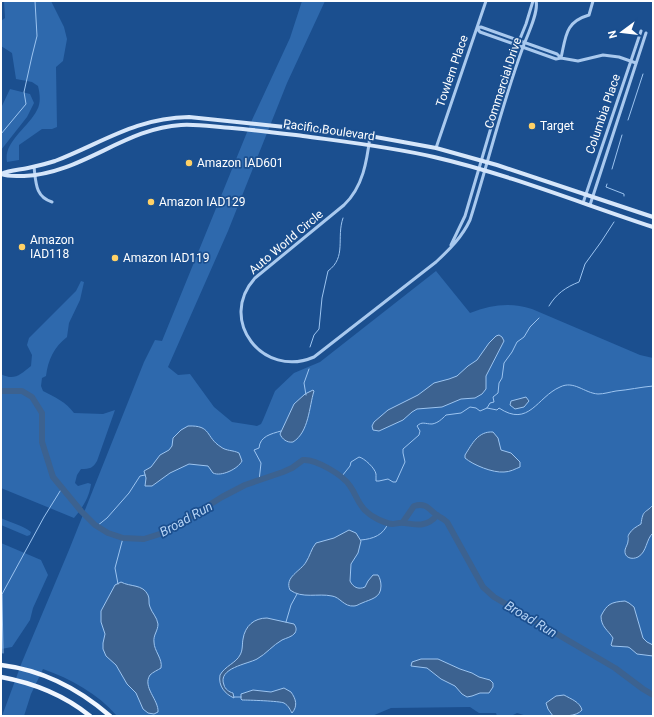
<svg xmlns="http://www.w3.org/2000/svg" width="654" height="717" font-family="Roboto,sans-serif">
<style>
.green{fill:#2e69ad}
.water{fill:#3c6290;stroke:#9cc4f0}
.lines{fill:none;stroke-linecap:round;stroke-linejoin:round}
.stream{stroke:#9cc4f0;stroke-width:1}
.river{stroke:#3c6290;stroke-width:6}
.minor{stroke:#a9c9ee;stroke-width:3}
.secondary{stroke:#d6e6fa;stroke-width:4}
.primary{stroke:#f0f6ff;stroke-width:4.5}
.poi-dot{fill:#ffd166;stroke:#1b4f8f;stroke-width:1.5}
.labels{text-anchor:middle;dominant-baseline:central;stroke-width:3.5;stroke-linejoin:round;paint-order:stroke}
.street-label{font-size:12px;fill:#fff;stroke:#1b4f8f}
.poi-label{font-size:12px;fill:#fff;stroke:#1b4f8f;text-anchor:start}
.water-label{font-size:13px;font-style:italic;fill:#b5d3f5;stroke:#1b4f8f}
</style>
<rect width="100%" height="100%" fill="#1b4f8f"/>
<path class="green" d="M 4,1 L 51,1 L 64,27 L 67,39 L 63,61 L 56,67 L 57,127 L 52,129 L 42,129 L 19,145 L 19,160 L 7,162 C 3,142 29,127 37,110 C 41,103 40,94 38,86 L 32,82 L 16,79 L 12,53 L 1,46 L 1,21 L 5,18 Z
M 302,1 L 325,1 L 287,83 L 228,231 L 168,367 L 178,375 L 190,374 L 214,407 L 232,422 L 257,426 L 261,424 L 263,420 L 275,391 L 294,373 L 320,362 L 436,271 L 470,313 C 492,305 509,302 532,309 L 640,355 L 653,358 L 653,716 L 527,716 L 517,713 L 511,716 L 497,716 L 496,713 L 479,713 L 470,707 L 391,708 L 372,716 L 117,716 C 97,693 71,679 43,669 L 31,694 L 24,716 L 2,716 L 22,662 L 69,550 L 144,362 L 155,340 L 162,341 L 252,120 L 290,38 Z
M 10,89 L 30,94 L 34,103 L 27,117 L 1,150 L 1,108 Z
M 81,281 L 84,282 L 80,300 L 69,323 L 67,337 C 54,347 48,360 46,376 L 42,378 L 41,386 L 43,391 C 55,397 66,402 74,413 L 103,414 L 115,410 L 97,461 C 93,468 90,469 81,469 L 77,475 L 75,483 L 78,486 L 88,483 L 91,484 C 89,498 83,507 74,518 L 1,488 L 1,374 C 14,381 20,375 31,366 L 32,355 L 27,345 L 29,338 L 76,291 Z
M 1,518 C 11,523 22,525 31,532 L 30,535 L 27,536 L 1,525 Z
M 1,543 L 41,560 L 48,575 L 33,608 L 30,620 L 12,647 L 1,649 Z"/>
<path class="water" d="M 499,335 L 502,337 L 504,341 L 486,376 L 486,389 L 482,394 L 475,398 L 461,399 L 442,407 L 417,409 L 412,412 L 403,420 L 379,431 L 373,430 L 372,426 L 374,422 L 388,410 L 418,395 L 434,383 L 449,379 L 457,376 L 468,366 L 477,360 L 489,343 L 496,336 Z
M 313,390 L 314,391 C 309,407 309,432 293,442 C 287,443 282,439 280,434 L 294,404 L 305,394 Z
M 526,397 L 529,401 L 524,407 L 515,409 L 510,405 L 511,401 Z
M 188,426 C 212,425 205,437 221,447 C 226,451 233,450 239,453 L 242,461 C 238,469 221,477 213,473 L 208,466 L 189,464 L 170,473 L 152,486 L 145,486 L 146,478 L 144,471 L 151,467 L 160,455 L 169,450 L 172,446 L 173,438 L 181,430 Z
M 493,432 L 498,438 L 501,450 L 511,453 L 520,462 L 520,467 C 515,469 510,472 504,472 C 493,473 473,465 465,458 L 465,455 C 472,444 478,431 493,432 Z
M 653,505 L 653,533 C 646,539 647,552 638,557 C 632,560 624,558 625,550 C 626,546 628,544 628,541 C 629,536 627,538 629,534 C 632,529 636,527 641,524 C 643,509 645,514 653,505 Z
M 349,530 L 356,533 L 361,541 L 358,553 L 351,564 L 350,581 C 353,587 358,590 365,587 L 368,581 L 373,575 L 378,575 C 380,578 381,582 381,586 C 381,598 371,599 362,603 C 359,604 357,606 354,606 C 344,607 340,597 332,596 C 318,593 302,599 290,590 C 284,577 301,571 306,562 C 310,556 311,549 316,543 L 334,538 Z
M 121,582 C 130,587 143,584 148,595 C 150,599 148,603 150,607 C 152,613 157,617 158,624 C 158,631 153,635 154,642 C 154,651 163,659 161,668 C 158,670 153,672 150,675 C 142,687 159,700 158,712 L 154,714 L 148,713 L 143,709 L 136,693 L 127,684 L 116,665 L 106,656 L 103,649 L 103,643 L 105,634 L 101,622 L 101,611 L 115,585 Z
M 625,601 L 629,603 L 634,607 L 643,638 L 647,642 L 653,645 L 653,656 L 637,654 L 630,648 L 628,647 L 612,646 L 611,645 L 613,638 C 608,630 601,627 601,616 C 607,604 611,602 625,601 Z
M 267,618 L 294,624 C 296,627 297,629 295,633 C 292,637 286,638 282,640 C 273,645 266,654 257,659 C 248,664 217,668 224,685 C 225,689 229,692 233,693 L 234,698 C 225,694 218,686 220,675 C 225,666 236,663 240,655 C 243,650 242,644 243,639 C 245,626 254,618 267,618 Z
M 438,659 L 460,669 L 472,673 L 479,677 L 490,680 L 493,683 L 493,687 L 489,693 L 480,693 L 472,696 L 467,697 L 462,694 L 455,686 L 441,679 L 427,668 L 411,666 L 412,662 L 421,659 Z
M 284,688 L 291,692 C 296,699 298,706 292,713 C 290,710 289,706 284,703 C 280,701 248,700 242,700 L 241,699 L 241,694 L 253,690 L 271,692 Z
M 564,695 C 571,699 580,702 582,710 C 576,717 563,716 553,716 L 548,709 L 546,703 L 556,696 Z"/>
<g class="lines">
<path class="stream" d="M 628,120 L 643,74
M 1,134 L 26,104 L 24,92 L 32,56 L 37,36 L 35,1
M 612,169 L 622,135
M 607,184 L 606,187 L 624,194 L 624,196
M 549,306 C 556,294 566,287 579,282 L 585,264 L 601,242 L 614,222
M 310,347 L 314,335 L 319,329 L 322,298 L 328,271 C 347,257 336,238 343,218
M 306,395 L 304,383 L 309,369
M 487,408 L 497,410 L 499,408 C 529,428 537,397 560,387 C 574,380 584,393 598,394 C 604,394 610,392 616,391 C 628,390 641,387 653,386
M 342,476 L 350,466 L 351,462 L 359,457 C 364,458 375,468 376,474 C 376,476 376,478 376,481 L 379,481 L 388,479 L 393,482 L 396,482 L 405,462 L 403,453 L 403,449 L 419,435 L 420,431 L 417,426 C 422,421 425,424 432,424 C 438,423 442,419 446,415 L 461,413 L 470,407 L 476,408 L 480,411 L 487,408 L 490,403 L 494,402 L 493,397 L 498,393 L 499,383 L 502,378 L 504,363 L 512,352 L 517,342 L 524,337 L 530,327 L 539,318
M 259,481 L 261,463 L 254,450 L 259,448 C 260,436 271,434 281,431
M 97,526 L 107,518 L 129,493 L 140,476 L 145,475
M 361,540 C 373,539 384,535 388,523
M 118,584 L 115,568 L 123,538
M 2,595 L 3,653
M 1,596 L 44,517 L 62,488
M 286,622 L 291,605 L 297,594
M 234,697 L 241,697"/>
<path class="river" d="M 1,391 L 22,391 L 32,397 L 42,413 L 42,442 L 53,477 L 81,511 L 95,525 L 108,533 L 123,538 L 144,539 L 166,532 L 222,497 L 245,485 L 283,472 L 292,468 L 303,460 C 316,459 343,475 350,486 C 356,494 358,505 367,512 C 372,517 384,523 392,524 C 396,524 400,522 404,523 C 417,525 428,527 437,515
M 403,522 L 414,506 C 427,502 429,510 438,516 C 442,518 444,519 447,522 L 483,587 L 494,597 L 615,668 L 643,689 L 653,695"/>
<path class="minor" d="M 477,28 L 480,32 L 556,59 L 561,58 L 578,61 L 603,55 L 619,57 L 636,63
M 477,28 L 481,27 L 557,54 L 561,58
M 561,58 C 566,36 565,22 589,15 L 593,1
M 370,136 C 367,161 363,187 344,205 L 255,278 C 217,320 263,379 314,357 L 436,262 C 450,249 462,237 470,220 C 488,163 502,104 523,47 C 527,36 539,12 536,1
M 436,148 L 486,1
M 34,167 C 36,182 35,197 52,202
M 583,203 L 641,31
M 590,205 L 646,33
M 451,245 L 465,216 L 500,97 L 513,56 L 526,24 L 533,1"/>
<path class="secondary" d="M 1,174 C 9,177 16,176 24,176 C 81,174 125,128 181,125 C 198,124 215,127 232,128 C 256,130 279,133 303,136 C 347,142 391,147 434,157 C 508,174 580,203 653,227
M 1,174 C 10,170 19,170 28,168 C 37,166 46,164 55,161 C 102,143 135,118 189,117 L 370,136 L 436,148 L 497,165 L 653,217"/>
<path class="primary" d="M 1,665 C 42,670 79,689 110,716
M 1,677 C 34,683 64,695 90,716"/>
</g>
<g class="poi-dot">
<circle cx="532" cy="126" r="4"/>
<circle cx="189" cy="163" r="4"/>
<circle cx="151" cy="202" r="4"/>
<circle cx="22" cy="247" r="4"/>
<circle cx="115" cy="258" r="4"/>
</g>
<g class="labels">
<g class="street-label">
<text transform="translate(452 71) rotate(-71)">Towlern Place</text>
<text transform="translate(503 83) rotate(-72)">Commercial Drive</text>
<text transform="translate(603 114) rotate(-71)">Columbia Place</text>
<text transform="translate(329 130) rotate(8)">Pacific Boulevard</text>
<text transform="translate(286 242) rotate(-40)">Auto World Circle</text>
</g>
<g class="poi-label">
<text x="540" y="126">Target</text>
<text x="197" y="163">Amazon IAD601</text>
<text x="159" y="202">Amazon IAD129</text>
<text x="30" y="240">Amazon<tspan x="30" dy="14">IAD118</tspan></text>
<text x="123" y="258">Amazon IAD119</text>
</g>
<g class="water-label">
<text transform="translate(186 519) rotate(-29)">Broad Run</text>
<text transform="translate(531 619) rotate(31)">Broad Run</text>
</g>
</g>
<rect width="654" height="717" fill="none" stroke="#ffffff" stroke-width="4"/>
<g transform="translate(622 32) rotate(255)" stroke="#1b4f8f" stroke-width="3" paint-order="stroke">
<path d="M0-3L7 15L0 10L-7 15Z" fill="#ffffff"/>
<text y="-6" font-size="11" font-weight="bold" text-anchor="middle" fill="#ffffff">N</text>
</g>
</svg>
